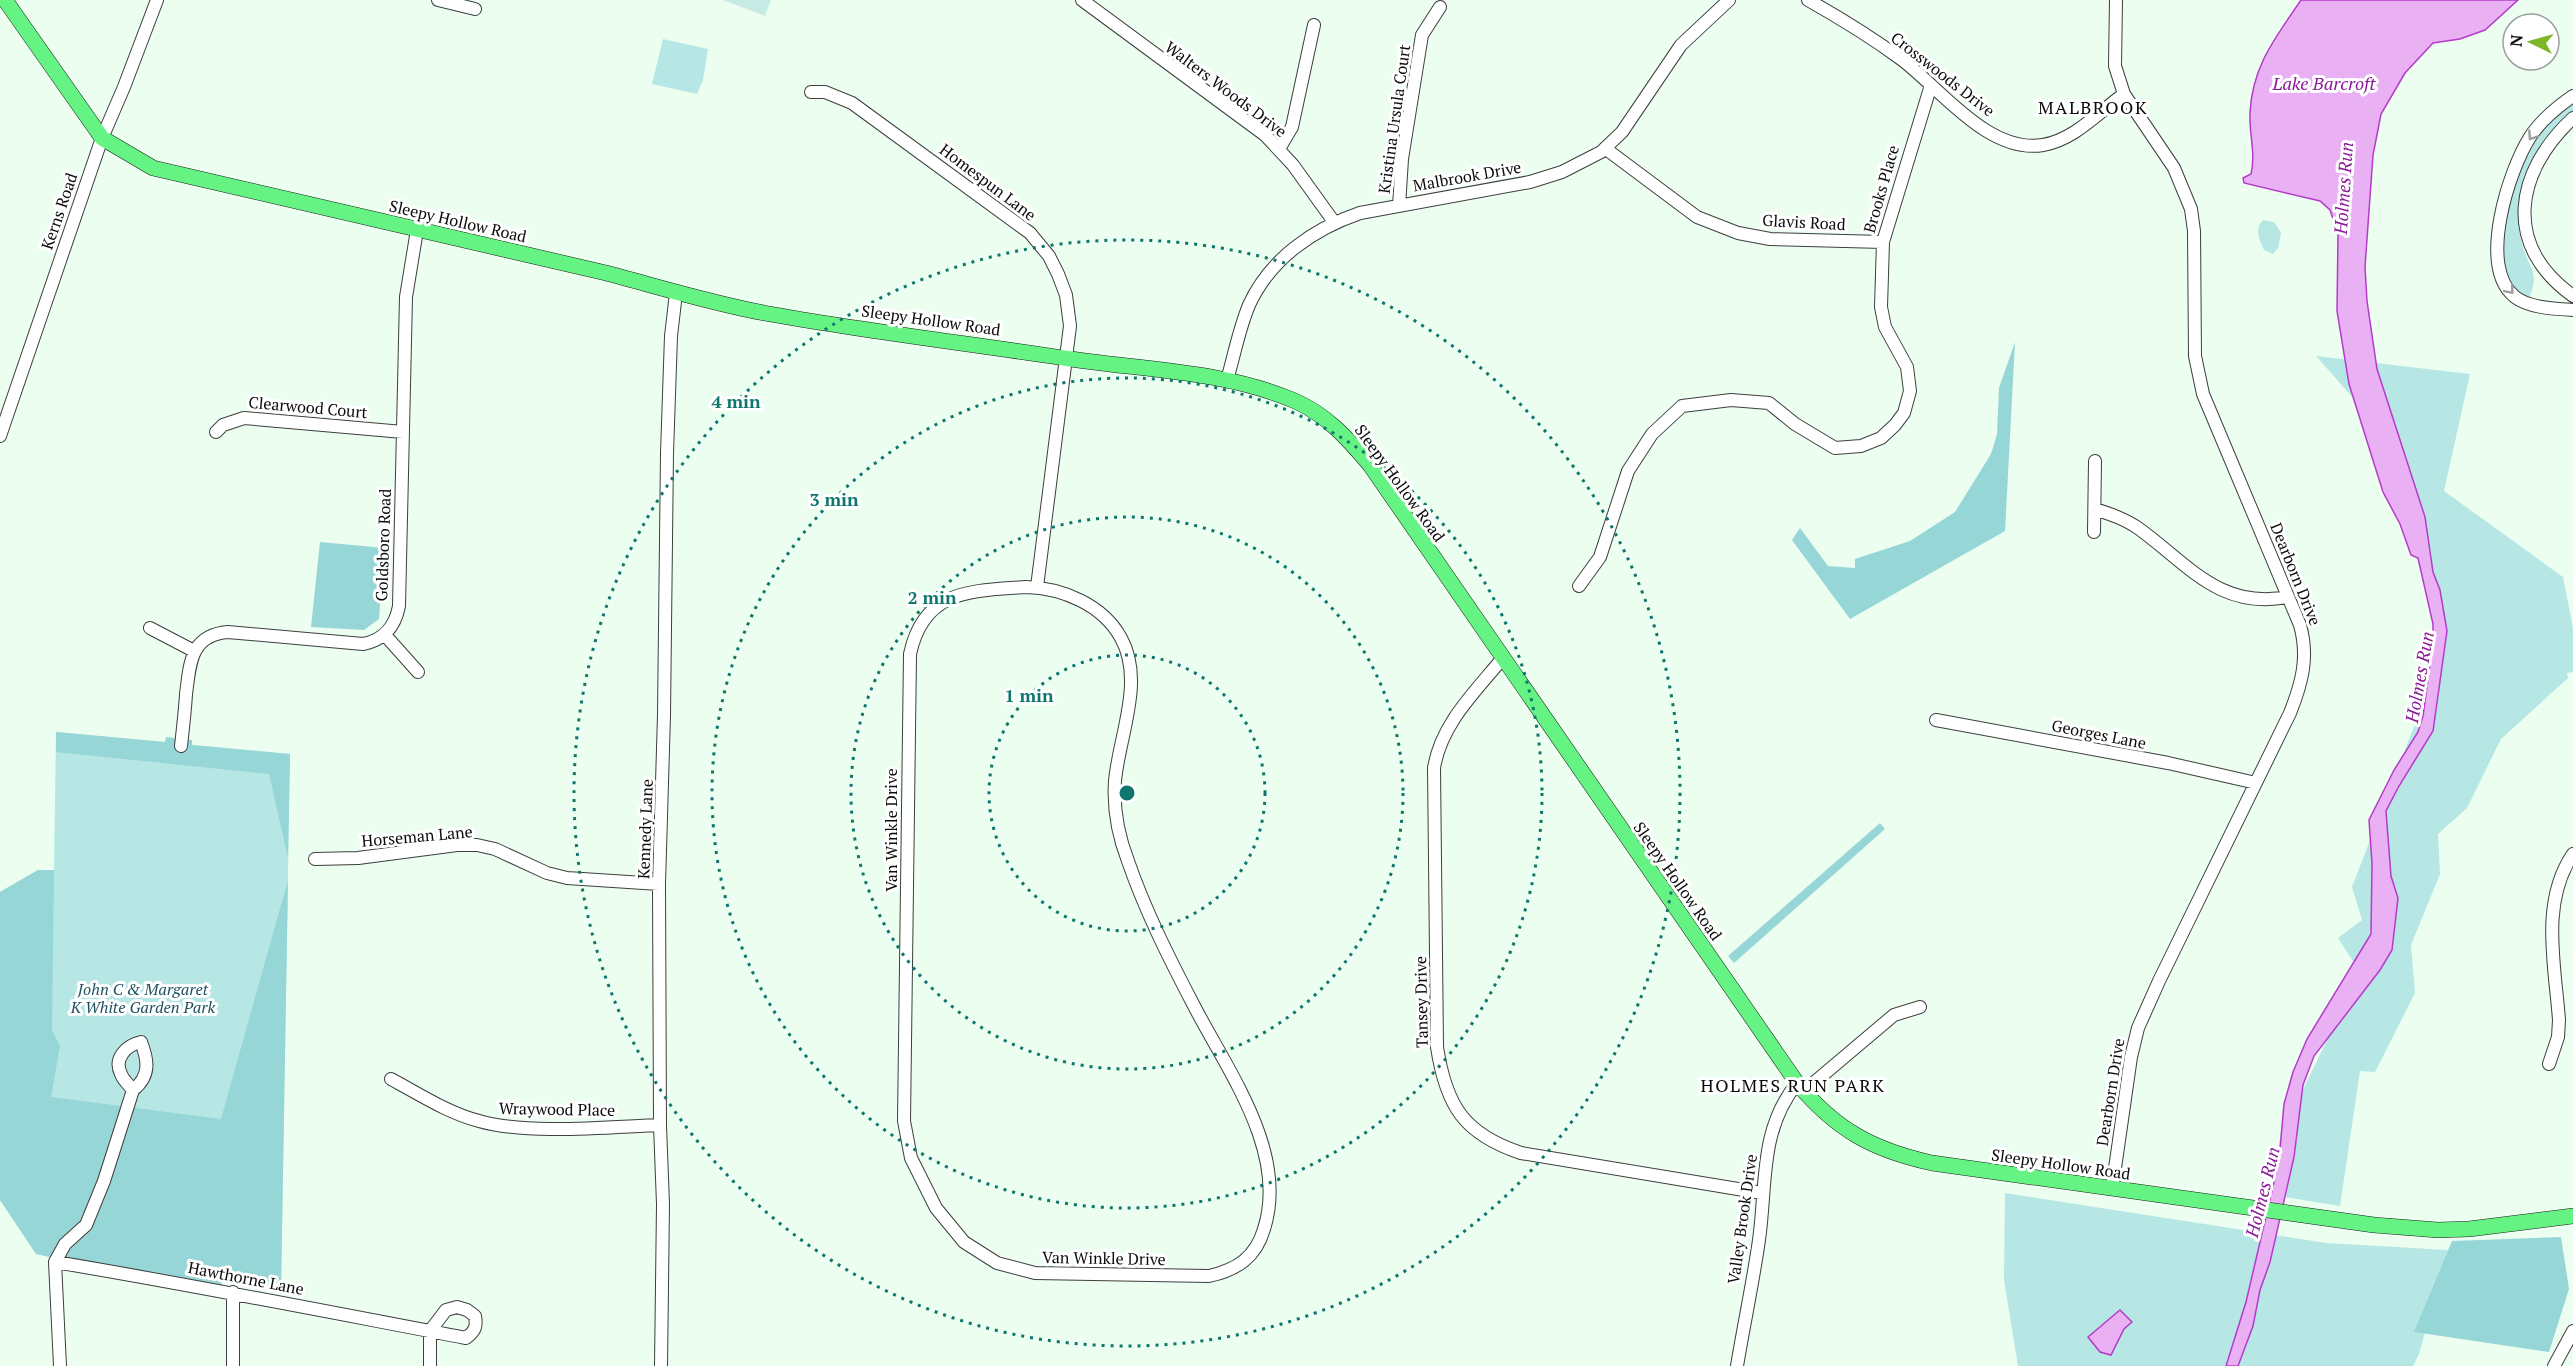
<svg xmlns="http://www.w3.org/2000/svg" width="2573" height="1366" font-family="'PT Serif',serif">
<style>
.green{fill:#b6e7e4}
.forest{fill:#96d6d7}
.pitch{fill:#c5ebe4}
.water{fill:#e9b1f4;stroke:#b53bc8;stroke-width:1.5}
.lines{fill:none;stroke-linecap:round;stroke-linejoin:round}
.minor-casing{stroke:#3e3e3e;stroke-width:14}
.major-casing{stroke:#1c1c1c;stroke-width:16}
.minor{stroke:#fff;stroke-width:12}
.major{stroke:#65f484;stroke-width:15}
.oneway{stroke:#9d9d9d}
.ring{fill:none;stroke:#0f766e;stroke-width:3;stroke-dasharray:3 6}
.labels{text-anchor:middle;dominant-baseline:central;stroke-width:6;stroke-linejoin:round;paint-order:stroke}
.street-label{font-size:16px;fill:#0b0b0b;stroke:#fff}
.park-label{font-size:16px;font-style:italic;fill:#1f5060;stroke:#fff}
.water-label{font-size:18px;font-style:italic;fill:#8b1a98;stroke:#fff}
.neighbourhood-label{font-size:18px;letter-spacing:1.5px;fill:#0b0b0b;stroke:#fff}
.centre{fill:#0f766e;stroke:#fff;stroke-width:3}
.ring-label{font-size:18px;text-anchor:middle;font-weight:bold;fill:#0f766e;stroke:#fff;stroke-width:6;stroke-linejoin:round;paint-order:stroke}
</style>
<rect width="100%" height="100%" fill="#ebfef0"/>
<path class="green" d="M 663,39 L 708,49 L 703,80 L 697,94 L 652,84 Z
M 2573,102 L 2573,112 C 2532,145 2508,191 2522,244 C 2528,267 2540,271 2530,296 L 2527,297 C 2523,296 2516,295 2514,292 C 2487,269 2513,176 2529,149 C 2541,130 2556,117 2573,102 Z
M 2263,220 L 2274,222 L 2281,233 L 2278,248 L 2273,254 L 2264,250 C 2259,239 2254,229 2263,220 Z
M 2316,356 L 2470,374 L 2444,491 L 2563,577 L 2573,628 L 2573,672 L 2567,673 L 2568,678 L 2501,739 L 2467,808 L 2438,834 L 2440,874 L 2411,945 L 2415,993 L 2375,1072 L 2360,1071 L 2340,1206 L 2273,1195 L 2284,1104 L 2295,1106 L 2360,972 L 2338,938 L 2362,920 L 2352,887 L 2446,644 L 2369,416 Z
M 56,732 L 290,754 L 281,1290 L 222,1277 L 222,1295 L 36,1254 L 0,1200 L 0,892 L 38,870 L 54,870 Z
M 2005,1193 L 2326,1243 L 2448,1250 L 2419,1354 L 2413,1366 L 2018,1366 L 2004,1280 Z"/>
<path class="forest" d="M 2015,342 L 2005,531 L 1850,619 L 1792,540 L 1800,528 L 1828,566 L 1855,568 L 1855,559 L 1910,541 L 1955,512 L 1991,454 L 1997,434 L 1999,388 Z
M 320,542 L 384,548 L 379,619 L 364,630 L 311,627 Z
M 56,732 L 165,742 L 166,737 L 192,740 L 192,745 L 290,754 L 288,858 L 269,774 L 56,752 Z
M 1880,823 L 1885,829 L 1734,963 L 1728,956 Z
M 38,870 L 54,870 L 52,1030 L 60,1046 L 51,1097 L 221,1119 L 288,880 L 281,1290 L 222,1277 L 222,1295 L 36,1254 L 0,1200 L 0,892 Z
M 2561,1237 L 2569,1289 L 2549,1352 L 2414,1332 L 2452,1241 Z"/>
<path class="pitch" d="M 723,0 L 771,0 L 765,16 Z"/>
<path class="water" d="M 2301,0 L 2518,0 L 2485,30 L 2460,39 L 2433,43 L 2405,73 L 2381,114 L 2373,155 L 2365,267 L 2367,301 L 2377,369 L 2425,517 L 2433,572 L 2440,590 L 2447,631 L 2433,731 L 2399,786 L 2386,811 L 2391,876 L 2398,898 L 2392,950 L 2380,970 L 2314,1056 L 2303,1085 L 2294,1157 L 2270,1262 L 2260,1290 L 2253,1326 L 2238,1366 L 2226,1366 L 2246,1302 L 2279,1161 L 2284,1104 L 2293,1072 L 2307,1039 L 2371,934 L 2372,864 L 2369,820 L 2394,770 L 2418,732 L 2423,716 L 2433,642 L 2433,624 L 2418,558 L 2411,555 L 2400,524 L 2383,492 L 2349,384 L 2337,311 L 2338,234 L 2330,210 L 2320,201 L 2244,183 L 2243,178 L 2251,174 C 2256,154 2249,134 2250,113 C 2252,66 2276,37 2301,0 Z
M 2120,1310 L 2132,1322 L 2124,1329 L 2111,1355 L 2100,1352 L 2088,1337 Z"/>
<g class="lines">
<g class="minor-casing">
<path id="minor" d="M 438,0 L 475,9
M 1082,0 L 1265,135 L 1293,165 L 1334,222
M 1808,0 C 1840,18 1871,37 1901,59 C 1940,88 1988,154 2043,145 C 2074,140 2099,112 2124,94
M 811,92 L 825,92 L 852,103 L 1030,233 L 1049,256 L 1058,274 L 1066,295 L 1070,326 L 1037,587
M 2573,96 C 2557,107 2541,120 2530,137 C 2509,170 2477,267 2515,297 C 2529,308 2556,309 2573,310
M 2573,118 C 2515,172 2502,245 2573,296
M 1279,149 L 1292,127 L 1314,25
M 1606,149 L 1697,217 L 1738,233 L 1770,239 L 1883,242
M 1399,206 L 1402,159 L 1422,35 L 1440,7
M 1227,380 C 1234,356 1239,329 1249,305 C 1270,259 1313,229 1360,213 L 1530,182 L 1562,172 L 1601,152 L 1622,132 L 1681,45 L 1729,0
M 216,432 L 223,425 L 244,418 L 403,432
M 0,436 L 102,138 L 124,87 L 157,0
M 2095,509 C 2110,514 2125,519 2138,528 C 2188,564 2219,610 2288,597
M 2094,532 L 2095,461
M 1579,586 L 1600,557 L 1628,471 L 1652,434 L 1682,406 L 1731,400 L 1769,403 L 1795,424 L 1835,448 L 1861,446 L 1881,438 L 1895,425 L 1904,413 L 1910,391 L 1907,367 L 1885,327 L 1881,307 L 1883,242 L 1931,85
M 1026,587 C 1063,588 1103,605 1121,638 C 1145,681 1119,736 1115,781 C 1113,809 1118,835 1128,861 C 1145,910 1168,956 1192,1002 C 1226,1069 1289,1151 1264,1229 C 1256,1257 1237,1270 1209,1276 L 1035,1273 L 997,1263 L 964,1242 L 936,1208 L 911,1158 L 904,1121 L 910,654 C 924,589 971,591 1026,587 Z
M 150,628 L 194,651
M 385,635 L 418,672
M 1502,659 C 1475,692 1441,724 1434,768 L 1437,1047 C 1446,1106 1464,1134 1521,1153 L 1762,1193
M 1936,720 L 2168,763 L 2256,783
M 181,746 C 183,728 185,711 186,694 C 190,664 190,635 228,632 L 363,644 C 384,640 395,627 399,606 L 406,297 L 417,230
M 315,859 L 358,858 L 457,845 L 477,845 L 495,849 L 547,873 L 567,878 L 659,884
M 2549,1064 L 2558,1037 L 2559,1020 C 2555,965 2540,902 2573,854
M 391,1079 C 419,1094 448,1113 479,1121 C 528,1135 608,1127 660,1125
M 1804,1091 L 1894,1015 L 1920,1007
M 2112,1189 L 2131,1057 L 2138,1028 L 2159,981 L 2290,713 C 2302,683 2309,657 2300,625 L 2203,394 L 2195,356 L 2194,231 L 2191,209 L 2174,168 L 2124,94 L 2115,66 L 2116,0
M 55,1262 C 193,1285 329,1312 466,1338 C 475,1331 477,1327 475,1316 L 467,1310 L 457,1307 L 446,1310 L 430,1331 L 430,1366
M 60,1366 L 55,1262 L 65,1244 L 86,1225 L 104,1181 L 133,1090 C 151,1076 148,1060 141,1042 C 127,1045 113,1058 121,1074 C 123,1080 129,1085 133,1090
M 233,1366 L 233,1292
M 661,1366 L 663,1204 L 660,1125 L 659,884 L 664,715 L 667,453 L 671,336 L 676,293
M 1737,1366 C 1744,1324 1753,1282 1759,1240 C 1767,1183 1759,1131 1797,1083
M 2554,1366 L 2573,1331"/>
</g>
<g class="major-casing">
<path id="major" d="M 5,0 L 102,138 L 153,168 L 606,273 C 659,287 711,303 764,313 C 864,331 964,343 1064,358 C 1140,370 1223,370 1295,401 C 1327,415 1348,439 1370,465 L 1797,1083 C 1836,1130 1873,1150 1932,1163 L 2374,1225 L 2438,1230 L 2469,1229 L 2573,1216"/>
</g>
<use href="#minor" class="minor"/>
<use href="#major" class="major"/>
</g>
<defs><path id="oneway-chevron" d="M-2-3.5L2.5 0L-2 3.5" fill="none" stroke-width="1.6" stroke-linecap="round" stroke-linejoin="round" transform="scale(1.5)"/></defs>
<g class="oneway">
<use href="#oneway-chevron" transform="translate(2532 136) rotate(124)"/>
<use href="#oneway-chevron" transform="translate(2510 290) rotate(50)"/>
</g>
<g class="ring">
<circle cx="1127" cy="793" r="138"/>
<circle cx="1127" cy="793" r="276"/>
<circle cx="1127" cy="793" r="415"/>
<circle cx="1127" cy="793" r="553"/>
</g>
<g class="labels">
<g class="street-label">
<text transform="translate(1943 74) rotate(38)">Crosswoods Drive</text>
<text transform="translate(1226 89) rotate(37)">Walters Woods Drive</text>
<text transform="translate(1394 119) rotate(-82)">Kristina Ursula Court</text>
<text transform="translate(1467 176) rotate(-10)">Malbrook Drive</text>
<text transform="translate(988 182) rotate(37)">Homespun Lane</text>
<text transform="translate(1881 189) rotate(-74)">Brooks Place</text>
<text transform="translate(59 211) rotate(-71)">Kerns Road</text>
<text transform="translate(458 221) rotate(13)">Sleepy Hollow Road</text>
<text transform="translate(1804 222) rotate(3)">Glavis Road</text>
<text transform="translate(931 320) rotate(8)">Sleepy Hollow Road</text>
<text transform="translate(308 407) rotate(5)">Clearwood Court</text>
<text transform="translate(1400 483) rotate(54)">Sleepy Hollow Road</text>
<text transform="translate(383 545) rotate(-88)">Goldsboro Road</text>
<text transform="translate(2296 574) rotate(68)">Dearborn Drive</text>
<text transform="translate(2099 734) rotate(11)">Georges Lane</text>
<text transform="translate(645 829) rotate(-88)">Kennedy Lane</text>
<text transform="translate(891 830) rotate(-90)">Van Winkle Drive</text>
<text transform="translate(417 836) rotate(-5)">Horseman Lane</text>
<text transform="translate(1678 881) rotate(55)">Sleepy Hollow Road</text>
<text transform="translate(1421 1002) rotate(-91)">Tansey Drive</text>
<text transform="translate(2110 1092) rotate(-81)">Dearborn Drive</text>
<text transform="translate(557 1109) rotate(1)">Wraywood Place</text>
<text transform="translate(2061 1164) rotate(8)">Sleepy Hollow Road</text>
<text transform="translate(1742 1219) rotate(-82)">Valley Brook Drive</text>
<text transform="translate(1104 1258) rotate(1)">Van Winkle Drive</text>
<text transform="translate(246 1278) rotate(11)">Hawthorne Lane</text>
</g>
<g class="park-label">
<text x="143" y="989">John C &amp; Margaret<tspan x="143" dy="18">K White Garden Park</tspan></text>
</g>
<g class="water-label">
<text x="2324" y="83">Lake Barcroft</text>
<text transform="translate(2343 188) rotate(-86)">Holmes Run</text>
<text transform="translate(2419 677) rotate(-80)">Holmes Run</text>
<text transform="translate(2262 1192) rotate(-76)">Holmes Run</text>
</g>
<g class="neighbourhood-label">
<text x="2093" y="107">MALBROOK</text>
<text x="1793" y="1085">HOLMES RUN PARK</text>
</g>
</g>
<circle cx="1127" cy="793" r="9" class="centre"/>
<g class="ring-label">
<text x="736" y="408">4 min</text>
<text x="834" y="506">3 min</text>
<text x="932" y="604">2 min</text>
<text x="1029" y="702">1 min</text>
</g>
<g transform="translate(2531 42) rotate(275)"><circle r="28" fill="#ffffff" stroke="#9d9d9d" stroke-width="1.5"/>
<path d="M0-4.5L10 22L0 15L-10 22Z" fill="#7cb629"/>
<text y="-9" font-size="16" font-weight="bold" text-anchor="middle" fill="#0b0b0b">N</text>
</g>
</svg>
